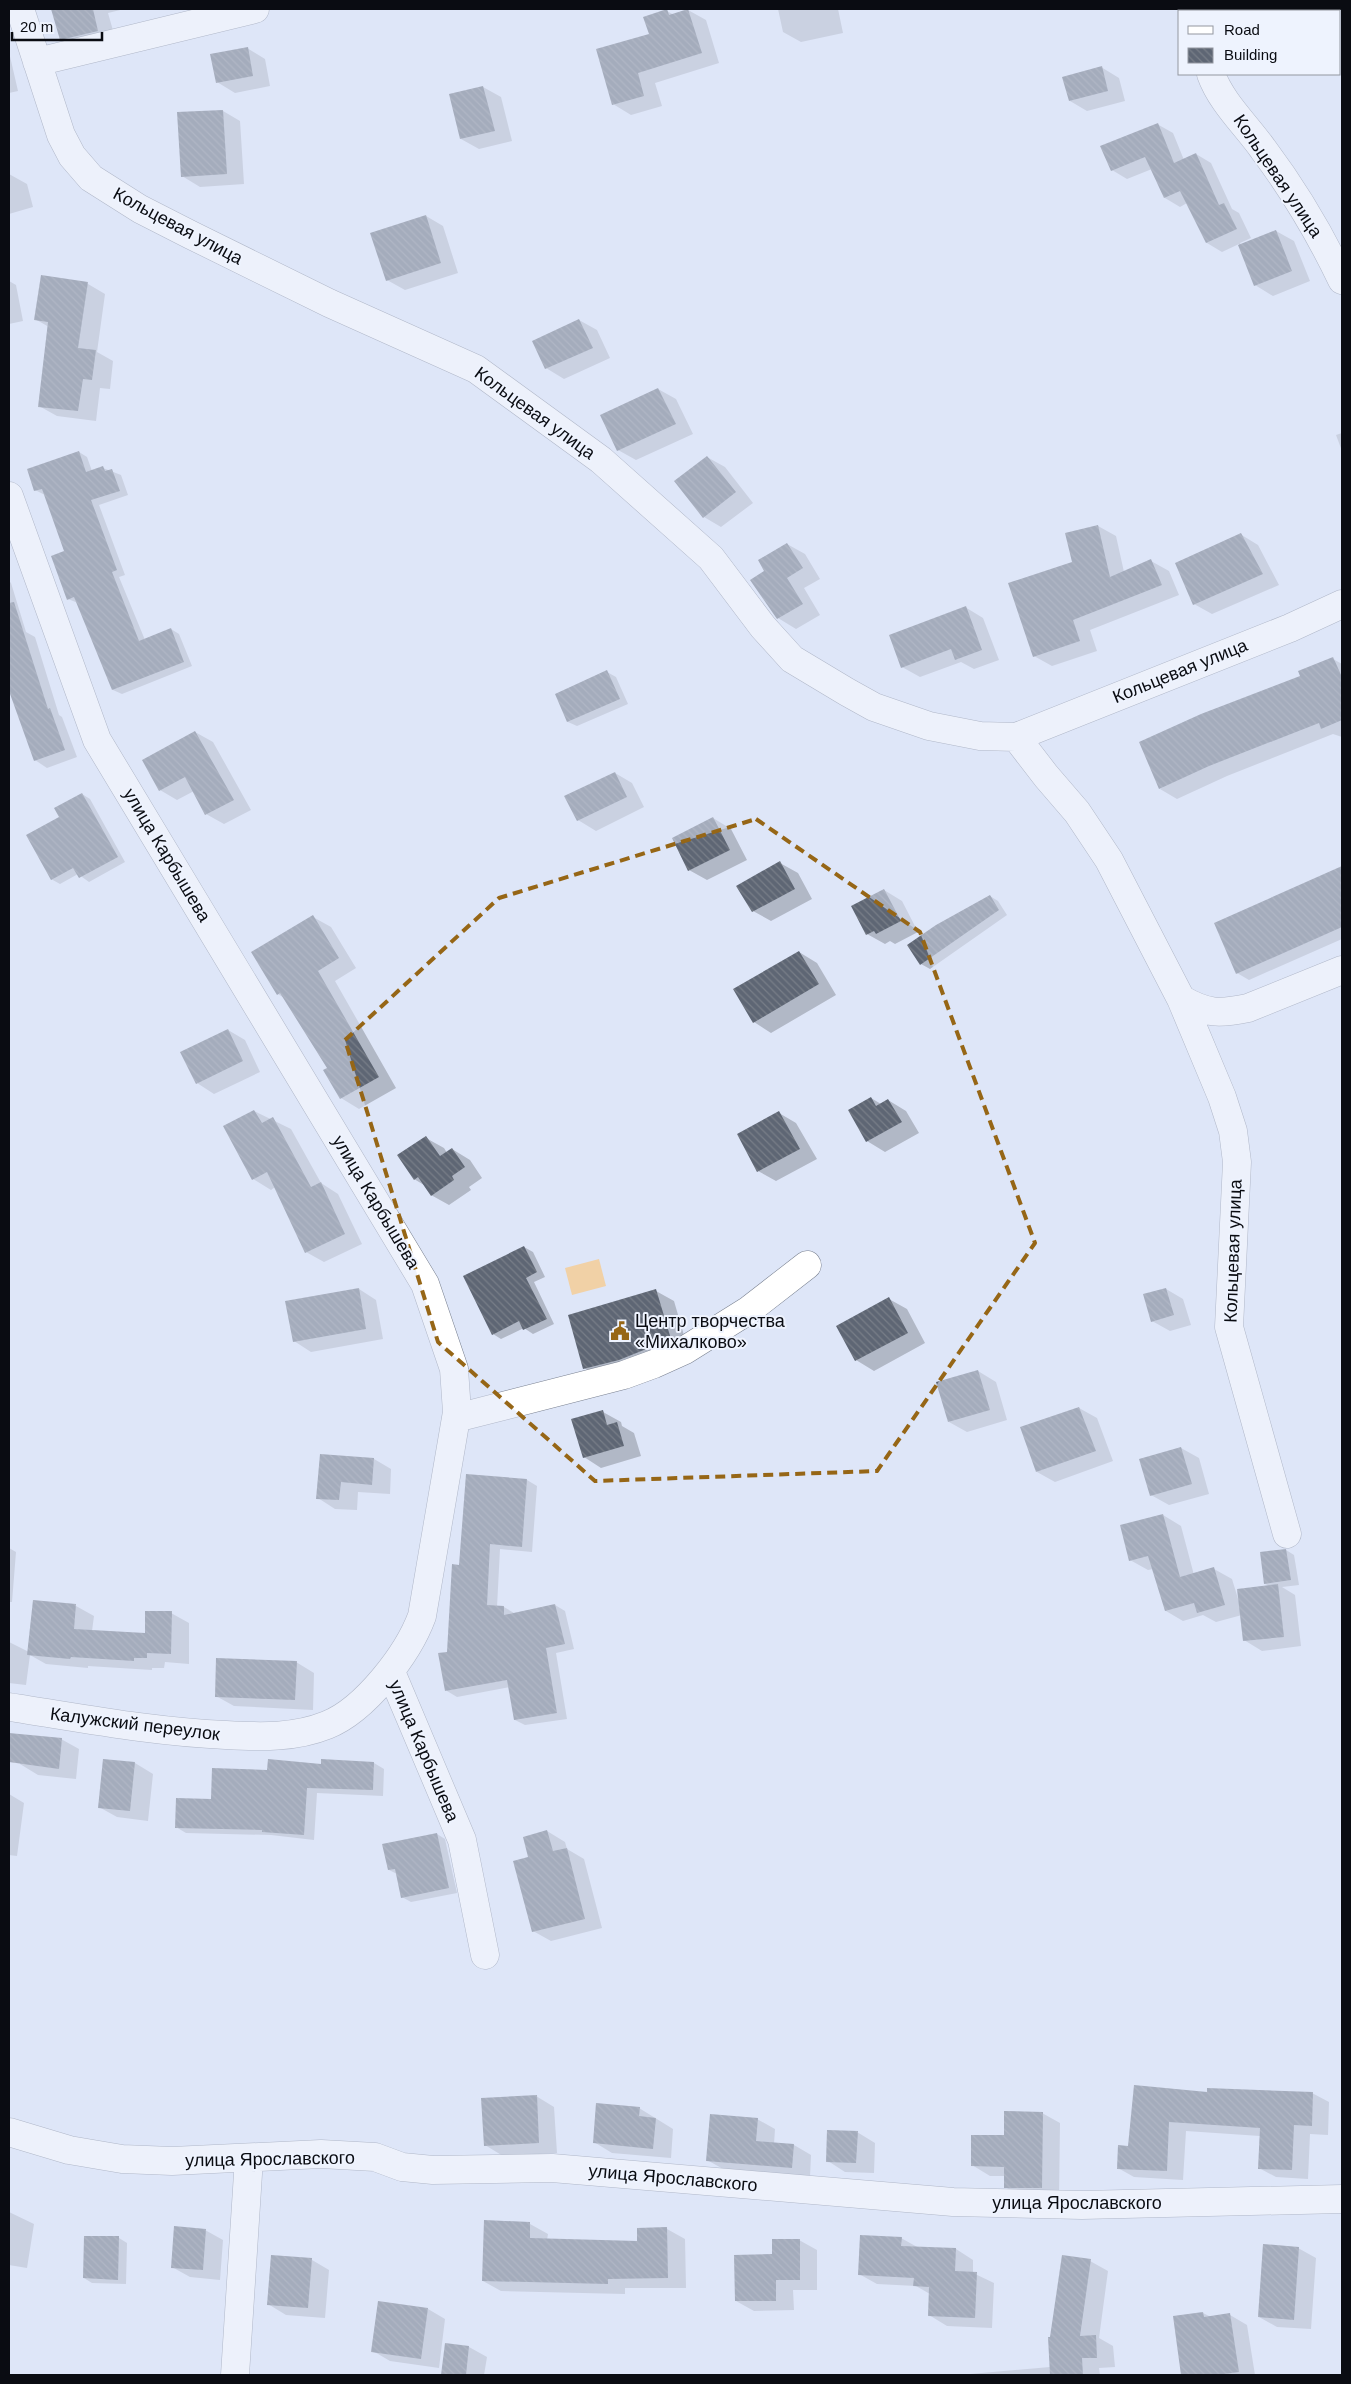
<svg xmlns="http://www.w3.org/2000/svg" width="1351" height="2384" font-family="Helvetica,sans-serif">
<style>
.park{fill:#f1d1a6}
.shadow{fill:#0003}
.building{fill:url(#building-back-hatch)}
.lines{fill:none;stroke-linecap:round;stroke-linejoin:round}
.minor-casing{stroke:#798090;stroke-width:29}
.minor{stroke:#fff;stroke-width:28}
.marked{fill:none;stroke:#966616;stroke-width:4;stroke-dasharray:10 6;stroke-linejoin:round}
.labels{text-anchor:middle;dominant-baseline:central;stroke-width:4;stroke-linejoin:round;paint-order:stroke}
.street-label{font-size:18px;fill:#0a0c12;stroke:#eef3fe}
.poi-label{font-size:18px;fill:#0a0c12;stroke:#eef3fe;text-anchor:start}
</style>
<defs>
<pattern id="building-back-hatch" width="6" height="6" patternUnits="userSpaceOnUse" patternTransform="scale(1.25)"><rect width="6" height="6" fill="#5e6674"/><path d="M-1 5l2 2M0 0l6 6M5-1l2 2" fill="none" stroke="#787e88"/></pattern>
</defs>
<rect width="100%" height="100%" fill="#dee6f8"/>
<path class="park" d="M 599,1259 L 606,1286 L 572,1295 L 565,1268 Z"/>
<path class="shadow" d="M 53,9 L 124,9 L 108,13 L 116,41 L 78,50 L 61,40 Z
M 778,9 L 838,9 L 843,33 L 801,42 L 783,32 Z
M 688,10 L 706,20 L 719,63 L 655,83 L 662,106 L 631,115 L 613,104 L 650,35 L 667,11 L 674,15 Z
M 247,48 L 265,59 L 270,86 L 235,93 L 217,82 Z
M 9,52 L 18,91 L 9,93 Z
M 1101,67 L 1119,78 L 1125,101 L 1087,111 L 1070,101 Z
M 483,87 L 501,97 L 512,141 L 479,149 L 461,139 Z
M 223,111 L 240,121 L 244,184 L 200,187 L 182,176 Z
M 1157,124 L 1173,133 L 1184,160 L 1196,154 L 1211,163 L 1232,209 L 1239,213 L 1251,238 L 1240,243 L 1241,245 L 1276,231 L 1294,241 L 1310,281 L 1273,296 L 1255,285 L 1239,244 L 1222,252 L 1207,243 L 1187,203 L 1180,207 L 1165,198 L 1152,169 L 1127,179 L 1112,170 Z
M 9,174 L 27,184 L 33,207 L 9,214 Z
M 426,216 L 443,226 L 458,273 L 405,290 L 387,280 Z
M 9,281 L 16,285 L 23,321 L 9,324 Z
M 88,284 L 105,294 L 97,352 L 113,361 L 110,389 L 100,388 L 96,421 L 57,416 L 39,406 L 49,327 L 35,319 Z
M 579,320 L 597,330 L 610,358 L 564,379 L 546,368 Z
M 658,389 L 676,399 L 693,434 L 636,460 L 618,450 Z
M 1342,433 L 1342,451 L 1336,435 Z
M 79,452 L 87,457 L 92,471 L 103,468 L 121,475 L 128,495 L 99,505 L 125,575 L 119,577 L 145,640 L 171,629 L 179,634 L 192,666 L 122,694 L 113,690 L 78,603 L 68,599 L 65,552 L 45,495 L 35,490 Z
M 707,457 L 725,467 L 753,503 L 721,527 L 704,517 Z
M 1098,526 L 1116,536 L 1124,572 L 1151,561 L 1169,571 L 1179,595 L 1090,630 L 1097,651 L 1052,666 L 1034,656 L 1073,563 Z
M 1240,534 L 1258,545 L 1279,585 L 1212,614 L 1194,604 Z
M 787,544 L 805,554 L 820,579 L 804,588 L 820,615 L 796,629 L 778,618 L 752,580 L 766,572 Z
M 9,581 L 11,583 L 26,632 L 35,637 L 59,715 L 62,717 L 77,757 L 47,768 L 35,760 L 9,687 Z
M 965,607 L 983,618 L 999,660 L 974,669 L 961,662 L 920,677 L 902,667 Z
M 1333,659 L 1342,664 L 1342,737 L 1333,734 L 1227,776 L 1177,799 L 1160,789 L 1301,676 Z
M 607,672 L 616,677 L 628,704 L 577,726 L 568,722 L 556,694 Z
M 195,732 L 213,742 L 251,810 L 224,824 L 206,814 L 194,791 L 177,800 L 160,790 Z
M 615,773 L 632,783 L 644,807 L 596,831 L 578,820 Z
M 82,794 L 90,799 L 125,862 L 89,882 L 78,874 L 60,884 L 51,879 L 60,817 Z
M 713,818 L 731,829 L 747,860 L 707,880 L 689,870 Z
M 780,863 L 798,873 L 812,899 L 771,921 L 753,911 Z
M 1342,868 L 1342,939 L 1249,980 L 1237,973 L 1216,924 Z
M 884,890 L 902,901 L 918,932 L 895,944 L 890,941 L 885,944 L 867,934 Z
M 990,896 L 998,901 L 1007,915 L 930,969 L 921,964 Z
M 313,917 L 331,927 L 356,968 L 335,981 L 396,1088 L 359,1109 L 341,1098 L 328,1069 L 284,998 L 278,994 Z
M 799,952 L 817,963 L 836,995 L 771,1033 L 754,1022 Z
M 228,1030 L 245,1040 L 260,1072 L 214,1094 L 197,1083 Z
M 871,1098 L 881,1104 L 888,1100 L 906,1111 L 919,1133 L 885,1152 L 867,1141 Z
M 254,1111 L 291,1129 L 321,1183 L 338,1194 L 362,1244 L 324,1262 L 306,1252 L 275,1187 L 271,1190 L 253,1179 Z
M 779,1113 L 796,1123 L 817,1159 L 776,1181 L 758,1171 Z
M 426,1138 L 444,1148 L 447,1153 L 452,1149 L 470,1160 L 482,1178 L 469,1187 L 471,1190 L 449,1205 L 431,1195 L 424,1185 L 414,1179 Z
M 524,1247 L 533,1252 L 545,1277 L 534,1282 L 554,1324 L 533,1334 L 524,1328 L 501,1339 L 493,1334 Z
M 359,1289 L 376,1300 L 383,1339 L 311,1352 L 294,1341 Z
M 1166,1289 L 1183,1299 L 1191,1325 L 1170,1331 L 1152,1321 Z
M 656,1291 L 674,1301 L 688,1349 L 602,1379 L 584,1368 Z
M 889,1299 L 907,1309 L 925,1343 L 874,1371 L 856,1360 L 838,1326 Z
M 978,1371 L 996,1382 L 1007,1420 L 967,1432 L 949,1422 Z
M 1079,1408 L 1097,1418 L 1113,1461 L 1055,1482 L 1037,1472 Z
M 603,1412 L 621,1422 L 622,1426 L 634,1433 L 641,1456 L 601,1468 L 584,1457 Z
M 1181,1448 L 1199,1458 L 1209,1494 L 1169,1505 L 1151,1495 Z
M 374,1459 L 391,1469 L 390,1494 L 358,1492 L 357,1510 L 335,1509 L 318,1498 Z
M 467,1475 L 527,1480 L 537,1486 L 532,1552 L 500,1549 L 497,1607 L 504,1607 L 514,1613 L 555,1605 L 565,1611 L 574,1649 L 556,1653 L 567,1719 L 525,1725 L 515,1720 L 510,1687 L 457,1697 L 447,1691 L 448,1653 L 460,1566 Z
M 1163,1515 L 1181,1526 L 1194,1575 L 1214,1569 L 1232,1579 L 1239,1602 L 1270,1586 L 1265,1584 L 1286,1550 L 1294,1555 L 1299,1585 L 1282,1587 L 1295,1595 L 1301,1646 L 1262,1651 L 1244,1640 L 1242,1615 L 1216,1622 L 1203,1615 L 1183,1621 L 1166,1611 L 1153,1569 L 1148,1570 L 1130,1560 Z
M 9,1548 L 16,1552 L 12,1602 L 9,1602 Z
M 34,1602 L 76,1606 L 94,1616 L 92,1631 L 146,1635 L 171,1613 L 189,1623 L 189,1664 L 165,1662 L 164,1668 L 152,1668 L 152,1670 L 88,1666 L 88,1668 L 46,1664 L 30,1655 L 26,1685 L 9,1683 L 9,1642 L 29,1652 Z
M 296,1662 L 314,1673 L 313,1710 L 234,1706 L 216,1696 Z
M 23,1735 L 61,1739 L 79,1749 L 76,1779 L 38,1775 L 20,1764 Z
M 104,1760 L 135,1763 L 153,1774 L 148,1821 L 117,1817 L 99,1807 Z
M 374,1763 L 384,1769 L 383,1796 L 317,1793 L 314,1840 L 271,1835 L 186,1833 L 176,1827 L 212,1800 L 268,1771 L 322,1765 Z
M 9,1794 L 24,1803 L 17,1856 L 9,1855 Z
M 547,1831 L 565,1842 L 567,1849 L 584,1859 L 602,1928 L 551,1941 L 533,1931 L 529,1858 Z
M 437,1834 L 445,1839 L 457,1893 L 411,1902 L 402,1897 L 397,1874 L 389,1870 Z
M 1312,2093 L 1329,2102 L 1328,2135 L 1310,2134 L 1308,2179 L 1276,2177 L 1259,2168 L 1260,2136 L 1186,2131 L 1183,2180 L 1134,2177 L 1118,2168 L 1129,2147 L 1208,2094 Z
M 536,2096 L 554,2107 L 557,2153 L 503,2156 L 485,2145 Z
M 639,2108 L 673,2129 L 671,2158 L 612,2153 L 594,2142 Z
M 1042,2113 L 1060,2123 L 1059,2198 L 1023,2197 L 1005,2187 L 1005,2176 L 990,2176 L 972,2165 L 1005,2136 Z
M 757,2119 L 775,2129 L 774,2144 L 794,2145 L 811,2155 L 810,2177 L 725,2170 L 707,2160 Z
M 857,2132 L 875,2143 L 874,2173 L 845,2172 L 828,2161 Z
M 9,2212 L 34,2224 L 27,2268 L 9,2265 Z
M 530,2224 L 548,2234 L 547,2240 L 639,2242 L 638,2229 L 667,2229 L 685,2239 L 686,2288 L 625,2288 L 625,2294 L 501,2291 L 483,2281 Z
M 205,2230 L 223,2240 L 220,2280 L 190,2277 L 172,2267 Z
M 119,2238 L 127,2243 L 126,2284 L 92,2283 L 84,2278 Z
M 901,2238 L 919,2248 L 956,2249 L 973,2260 L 973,2273 L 994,2283 L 992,2328 L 947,2326 L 929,2315 L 930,2294 L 916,2286 L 877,2284 L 859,2274 Z
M 799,2240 L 817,2250 L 817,2290 L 793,2290 L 794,2310 L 754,2311 L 736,2301 L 773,2255 Z
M 1298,2248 L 1316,2258 L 1311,2329 L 1277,2327 L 1259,2317 Z
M 312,2260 L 329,2270 L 325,2318 L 286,2315 L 268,2304 Z
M 1090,2261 L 1108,2271 L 1099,2338 L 1113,2346 L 1115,2367 L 1099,2368 L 1100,2375 L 959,2375 L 1050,2367 Z
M 428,2309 L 445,2319 L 439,2368 L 390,2361 L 373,2351 Z
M 1203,2313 L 1211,2317 L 1230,2315 L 1247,2325 L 1255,2375 L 1183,2375 L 1174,2317 Z
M 446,2345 L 469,2347 L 487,2357 L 484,2375 L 443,2375 Z"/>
<path class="building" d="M 51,9 L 93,9 L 98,31 L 60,40 Z
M 667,9 L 669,15 L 688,9 L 702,53 L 638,73 L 644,96 L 612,105 L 596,49 L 649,34 L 643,17 Z
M 248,47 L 253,76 L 216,83 L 210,54 Z
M 1102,66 L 1108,91 L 1069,101 L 1062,77 Z
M 483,86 L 495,131 L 460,139 L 449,94 Z
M 223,110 L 227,174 L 181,177 L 177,112 Z
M 1158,123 L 1174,163 L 1196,153 L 1219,205 L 1224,203 L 1237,229 L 1206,243 L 1180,191 L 1164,198 L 1145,157 L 1111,171 L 1100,146 Z
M 426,215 L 441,263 L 386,281 L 370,233 Z
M 1276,230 L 1292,271 L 1254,286 L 1238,245 Z
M 41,275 L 88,282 L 78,348 L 96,350 L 92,380 L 83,379 L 78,411 L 38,407 L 48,322 L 34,320 Z
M 579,319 L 593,348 L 545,369 L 532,341 Z
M 658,388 L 676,424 L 617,451 L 600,415 Z
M 79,451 L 86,472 L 103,466 L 105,471 L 112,469 L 120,491 L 91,500 L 117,570 L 112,572 L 139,641 L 171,628 L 184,662 L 112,690 L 74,597 L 67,600 L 51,556 L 64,551 L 42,489 L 34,491 L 27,469 Z
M 707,456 L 736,492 L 703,518 L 674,481 Z
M 1098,525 L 1110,577 L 1151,559 L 1162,585 L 1073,620 L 1080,641 L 1033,657 L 1008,583 L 1072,562 L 1065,533 Z
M 1241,533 L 1263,574 L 1193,605 L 1175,563 Z
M 787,543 L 803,568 L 787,578 L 803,604 L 777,619 L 750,580 L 764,571 L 758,560 Z
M 14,602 L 48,709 L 50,708 L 65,750 L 34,761 L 9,691 L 9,603 Z
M 966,606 L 982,650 L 955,660 L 951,649 L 901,668 L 889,635 Z
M 1333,657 L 1342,677 L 1342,720 L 1321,729 L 1319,723 L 1209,766 L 1159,789 L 1139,742 L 1201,714 L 1300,676 L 1298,671 Z
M 607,670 L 620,699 L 567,722 L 555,694 Z
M 195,731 L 234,800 L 205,815 L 185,777 L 159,791 L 142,760 Z
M 615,772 L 627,797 L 577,821 L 564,796 Z
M 82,793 L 118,857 L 79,878 L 73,868 L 51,880 L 26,835 L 59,817 L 54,808 Z
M 713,817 L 730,850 L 688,871 L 672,838 Z
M 780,861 L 795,889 L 752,912 L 736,886 Z
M 1342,866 L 1342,927 L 1236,974 L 1214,923 Z
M 884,889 L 901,921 L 876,934 L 874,931 L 866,935 L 851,906 Z
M 990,895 L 999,910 L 920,965 L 907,945 L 936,925 Z
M 313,915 L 339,958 L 318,971 L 379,1077 L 340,1099 L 323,1070 L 327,1068 L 280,993 L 277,995 L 251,952 Z
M 799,951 L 819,984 L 753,1023 L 733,989 Z
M 228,1029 L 243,1061 L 196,1084 L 180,1052 Z
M 871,1097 L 876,1106 L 888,1099 L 902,1122 L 866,1142 L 848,1110 Z
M 254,1110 L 262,1123 L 273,1117 L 311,1187 L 321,1182 L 345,1234 L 305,1253 L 267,1172 L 252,1180 L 223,1126 Z
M 779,1111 L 800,1149 L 757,1172 L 737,1134 Z
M 426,1136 L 440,1156 L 452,1148 L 465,1167 L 452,1176 L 454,1180 L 431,1196 L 418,1177 L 414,1180 L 397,1155 Z
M 524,1246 L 537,1272 L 526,1278 L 547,1319 L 523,1330 L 519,1321 L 492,1335 L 463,1276 Z
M 359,1288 L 366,1329 L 293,1342 L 285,1301 Z
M 1166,1288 L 1174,1315 L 1151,1322 L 1143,1294 Z
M 656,1289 L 671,1339 L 619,1360 L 583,1369 L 568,1315 Z
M 889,1297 L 908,1333 L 855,1361 L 836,1326 Z
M 978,1370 L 990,1410 L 948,1422 L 936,1382 Z
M 1079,1407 L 1096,1451 L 1036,1472 L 1020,1427 Z
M 603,1410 L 607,1425 L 617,1422 L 624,1446 L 583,1458 L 571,1419 Z
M 1181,1447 L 1192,1484 L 1150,1496 L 1139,1459 Z
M 320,1454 L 374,1458 L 372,1485 L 341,1482 L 339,1500 L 316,1499 Z
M 466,1474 L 527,1479 L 522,1547 L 490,1544 L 487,1605 L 504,1606 L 504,1615 L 555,1604 L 565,1644 L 546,1648 L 557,1713 L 514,1720 L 507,1680 L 445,1691 L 438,1653 L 447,1652 L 452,1564 L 459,1565 Z
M 1163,1514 L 1180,1577 L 1214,1567 L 1225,1605 L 1197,1613 L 1194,1603 L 1165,1611 L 1148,1556 L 1129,1561 L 1120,1525 Z
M 1286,1549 L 1291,1580 L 1264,1584 L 1260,1552 Z
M 1278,1584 L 1284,1637 L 1243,1641 L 1237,1589 Z
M 33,1600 L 76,1604 L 74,1629 L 145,1633 L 145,1611 L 172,1611 L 171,1654 L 147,1653 L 147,1658 L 134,1658 L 134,1661 L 71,1657 L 70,1659 L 27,1655 Z
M 216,1658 L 297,1661 L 295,1700 L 215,1697 Z
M 9,1733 L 62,1738 L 59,1769 L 9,1762 Z
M 103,1759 L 135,1762 L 130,1811 L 98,1808 Z
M 268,1759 L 321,1764 L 321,1759 L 374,1762 L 373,1790 L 307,1788 L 304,1835 L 262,1832 L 262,1830 L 175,1828 L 176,1798 L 211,1799 L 212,1768 L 267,1770 Z
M 547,1830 L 553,1851 L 567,1848 L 585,1919 L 532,1932 L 513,1861 L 528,1857 L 523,1837 Z
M 437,1833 L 449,1888 L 401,1898 L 395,1869 L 388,1870 L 382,1844 Z
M 1134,2085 L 1207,2092 L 1207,2088 L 1313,2092 L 1312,2126 L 1294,2125 L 1292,2170 L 1258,2169 L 1260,2128 L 1169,2122 L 1167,2171 L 1117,2169 L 1118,2145 L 1128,2146 Z
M 537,2095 L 539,2143 L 484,2146 L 481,2098 Z
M 596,2103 L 640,2107 L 639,2116 L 656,2118 L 653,2149 L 593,2143 Z
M 1004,2111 L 1043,2112 L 1042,2188 L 1004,2188 L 1004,2167 L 971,2166 L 971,2135 L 1004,2135 Z
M 710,2114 L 758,2118 L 756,2141 L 794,2144 L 792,2168 L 706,2161 Z
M 827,2130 L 858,2131 L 856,2163 L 826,2162 Z
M 484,2220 L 530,2222 L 530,2238 L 637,2241 L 637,2228 L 667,2227 L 668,2278 L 608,2279 L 608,2284 L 482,2281 Z
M 174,2226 L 206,2229 L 203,2270 L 171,2268 Z
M 860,2235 L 902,2237 L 901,2246 L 956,2248 L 955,2271 L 977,2272 L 975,2318 L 928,2316 L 929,2287 L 913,2286 L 914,2278 L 858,2275 Z
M 84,2236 L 119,2236 L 118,2280 L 83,2278 Z
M 772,2239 L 800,2239 L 800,2280 L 776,2280 L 776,2301 L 735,2301 L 734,2255 L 772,2254 Z
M 1263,2244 L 1299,2247 L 1294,2320 L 1258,2317 Z
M 271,2255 L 312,2258 L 308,2308 L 267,2305 Z
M 1062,2255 L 1091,2259 L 1080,2336 L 1096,2335 L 1097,2358 L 1082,2358 L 1083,2375 L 1050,2375 L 1048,2337 L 1050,2337 Z
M 378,2301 L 428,2308 L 421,2359 L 371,2352 Z
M 1203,2312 L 1204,2317 L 1230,2313 L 1239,2372 L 1217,2375 L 1181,2375 L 1173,2316 Z
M 445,2343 L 469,2346 L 466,2375 L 441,2375 Z"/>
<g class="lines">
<g class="minor-casing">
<path id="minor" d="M 20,9 L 61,135 L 72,156 L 91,178 L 140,209 L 191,235 L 329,303 L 476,369 L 601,460 L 711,558 L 763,627 L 792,659 L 847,692 L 874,707 L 929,726 L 980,736 L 1016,737 L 1290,628 L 1342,604
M 1194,9 L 1194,11
M 37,62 L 255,9
M 1211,74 C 1221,102 1246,125 1263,149 C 1293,189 1320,234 1342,280
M 9,496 L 97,740 L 425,1284 L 454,1369 L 457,1412 L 422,1616 C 408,1654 365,1710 327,1725 C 295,1738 261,1737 226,1735 C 153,1732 81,1718 9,1707
M 1016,737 L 1046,776 L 1077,812 L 1109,860 L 1181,999 L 1222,1097 L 1233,1131 L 1237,1162 L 1229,1327 L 1287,1534
M 1181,999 C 1207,1014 1219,1014 1248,1008 L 1342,970
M 456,1418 L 624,1375 L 654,1364 L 685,1350 L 749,1310 L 807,1265
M 391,1672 L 462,1840 L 485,1955
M 9,2132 L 69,2150 L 122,2159 L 172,2161 L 321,2154 L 375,2157 L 402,2167 L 433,2170 L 552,2168 L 953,2202 L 1082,2205 L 1342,2199
M 235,2375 L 249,2158"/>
</g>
<use href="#minor" class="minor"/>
</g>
<path d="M0 0H1351V2384H0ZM 756,819 L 920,932 L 1035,1243 L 877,1471 L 595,1481 L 438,1342 L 345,1040 L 499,898 Z" fill="#dee6f8" fill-opacity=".55" fill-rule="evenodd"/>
<path class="marked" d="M 756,819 L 920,932 L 1035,1243 L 877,1471 L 595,1481 L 438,1342 L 345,1040 L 499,898 Z"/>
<defs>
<g id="civic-bare" transform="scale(1.5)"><path d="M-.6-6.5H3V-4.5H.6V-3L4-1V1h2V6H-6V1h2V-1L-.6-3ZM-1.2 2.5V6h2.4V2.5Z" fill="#966616" stroke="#eef3fe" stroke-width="2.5" paint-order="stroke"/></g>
</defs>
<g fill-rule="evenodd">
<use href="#civic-bare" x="620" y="1331"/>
</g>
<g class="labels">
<g class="street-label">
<text transform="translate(1278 176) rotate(56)">Кольцевая улица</text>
<text transform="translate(178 226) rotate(28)">Кольцевая улица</text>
<text transform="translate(535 413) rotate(36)">Кольцевая улица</text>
<text transform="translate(1180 671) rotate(-22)">Кольцевая улица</text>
<text transform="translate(167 855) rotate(59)">улица Карбышева</text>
<text transform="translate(376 1202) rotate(59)">улица Карбышева</text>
<text transform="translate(1233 1251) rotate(-88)">Кольцевая улица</text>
<text transform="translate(135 1724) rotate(7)">Калужский переулок</text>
<text transform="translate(424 1751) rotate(67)">улица Карбышева</text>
<text transform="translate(270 2159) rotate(-1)">улица Ярославского</text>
<text transform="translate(673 2178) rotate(5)">улица Ярославского</text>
<text x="1077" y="2203">улица Ярославского</text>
</g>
<g class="poi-label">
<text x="635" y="1321">Центр творчества<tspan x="635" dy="21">«Михалково»</tspan></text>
</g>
</g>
<rect width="1351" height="2384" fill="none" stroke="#0a0c12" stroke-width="20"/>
<rect x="1178" y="10" width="162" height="65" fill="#eef3fe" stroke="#9397a0"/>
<rect x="1188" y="26" width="25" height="8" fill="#ffffff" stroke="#9397a0"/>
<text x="1224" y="35" font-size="15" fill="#0a0c12">Road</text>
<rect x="1188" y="48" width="25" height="15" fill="url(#building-back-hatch)" stroke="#9397a0"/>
<text x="1224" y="60" font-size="15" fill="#0a0c12">Building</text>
<path d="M12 32v8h90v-8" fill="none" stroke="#0a0c12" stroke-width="2.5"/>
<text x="20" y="32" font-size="15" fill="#0a0c12" stroke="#eef3fe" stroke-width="4" paint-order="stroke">20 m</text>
</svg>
